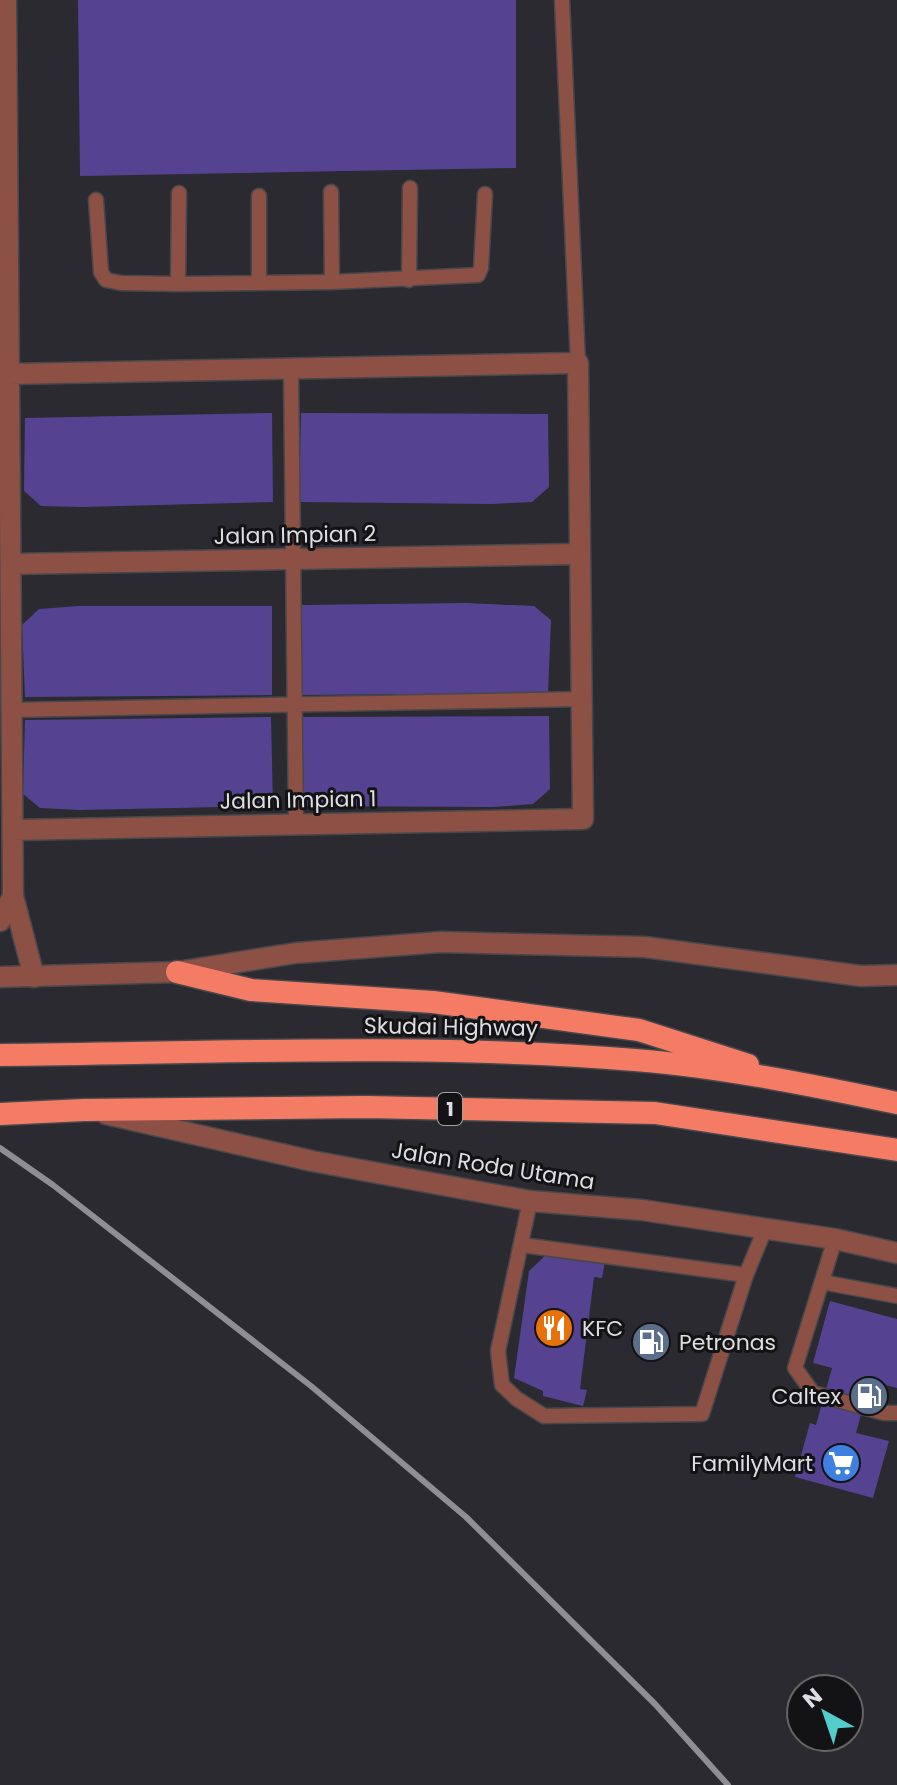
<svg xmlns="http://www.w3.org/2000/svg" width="897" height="1785" font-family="Poppins,sans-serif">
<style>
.building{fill:#554392}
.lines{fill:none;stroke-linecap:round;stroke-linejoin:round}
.service-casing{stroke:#47474c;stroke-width:17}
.minor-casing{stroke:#47474c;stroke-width:23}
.tertiary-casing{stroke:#47474c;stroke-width:23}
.trunk-casing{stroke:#47474c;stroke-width:25}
.service{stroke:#8c5044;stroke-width:14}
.minor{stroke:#8c5044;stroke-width:20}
.tertiary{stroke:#8c5044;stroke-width:20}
.trunk{stroke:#f47c65;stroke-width:22}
.rail{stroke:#8e8e93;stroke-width:6}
.labels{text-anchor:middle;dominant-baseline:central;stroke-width:6;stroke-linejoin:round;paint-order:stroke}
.shield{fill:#131315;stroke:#a1a1a4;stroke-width:2}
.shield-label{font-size:20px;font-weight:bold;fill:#dedee2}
.street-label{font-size:22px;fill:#dedee2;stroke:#131315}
.poi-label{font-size:22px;fill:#dedee2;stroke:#131315;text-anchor:start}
</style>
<rect width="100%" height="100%" fill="#2a2a30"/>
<path class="building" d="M 78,0 L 516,0 L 516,168 L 80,176 Z
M 272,413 L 273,502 L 81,507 L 41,506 L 24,491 L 25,418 Z
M 301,413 L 548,414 L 549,487 L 532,502 L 492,504 L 299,502 Z
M 466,603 L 534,606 L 551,620 L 548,693 L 301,695 L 301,605 Z
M 79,606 L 272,606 L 272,695 L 25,697 L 22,625 L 39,609 Z
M 549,716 L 550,789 L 533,804 L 493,807 L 300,806 L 301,717 Z
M 271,717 L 273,806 L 80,810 L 40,808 L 23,794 L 25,720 Z
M 547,1254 L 605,1261 L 602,1278 L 594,1277 L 580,1389 L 587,1390 L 583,1406 L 543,1396 L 543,1391 L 514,1378 L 529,1271 Z
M 830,1301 L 897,1319 L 897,1388 L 870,1381 L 856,1433 L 889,1441 L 873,1498 L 795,1477 L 810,1423 L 816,1425 L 832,1368 L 813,1363 Z"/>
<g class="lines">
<g class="service-casing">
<path id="service" d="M 562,0 L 578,363
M 331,192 L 332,282
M 96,200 L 101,272 L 106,280 L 121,283 L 178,284 L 332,282 L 478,275 L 481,268 L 485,194
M 409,280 L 410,188
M 259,282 L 259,196
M 178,284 L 179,193
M 291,369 L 296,824
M 12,710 L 582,699
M 530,1201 L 498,1351 L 502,1385 L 517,1399 L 544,1416 L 702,1414 L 746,1275 L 765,1229
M 835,1239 L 795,1368 L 813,1393 L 884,1413 L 897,1413
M 522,1245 L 746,1275
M 822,1282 L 897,1296"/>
</g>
<g class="minor-casing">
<path id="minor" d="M 6,0 L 13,896 L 34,977
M 9,374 L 578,363 L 583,819 L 13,830
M 11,564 L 580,554
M 0,921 L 13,896
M 106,1114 L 312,1161 L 530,1201 L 642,1210 L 835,1239 L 897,1253"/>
</g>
<g class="tertiary-casing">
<path id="tertiary" d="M 0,977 L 177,972 L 296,953 L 441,942 L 645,947 L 861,976 L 897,975"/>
</g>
<g class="trunk-casing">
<path id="trunk" d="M 177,972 L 251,990 L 433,1002 L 639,1030 L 748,1065
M 0,1055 C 211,1053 424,1043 635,1060 C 723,1067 811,1085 897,1103
M 0,1114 L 84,1110 L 366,1107 L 655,1113 L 897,1150"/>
</g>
<use href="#service" class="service"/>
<use href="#minor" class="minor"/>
<use href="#tertiary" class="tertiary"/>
<use href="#trunk" class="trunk"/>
<path class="rail" d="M 0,1148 L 53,1185 L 311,1386 L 466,1517 L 655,1704 L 728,1785"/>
</g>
<defs>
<g id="restaurant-disc" transform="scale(2)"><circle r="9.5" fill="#e8710a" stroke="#131315"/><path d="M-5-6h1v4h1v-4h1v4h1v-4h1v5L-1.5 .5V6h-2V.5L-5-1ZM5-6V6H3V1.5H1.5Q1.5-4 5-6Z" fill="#fff"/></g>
<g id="fuel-disc" transform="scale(2)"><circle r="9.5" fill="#5c6f8a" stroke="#131315"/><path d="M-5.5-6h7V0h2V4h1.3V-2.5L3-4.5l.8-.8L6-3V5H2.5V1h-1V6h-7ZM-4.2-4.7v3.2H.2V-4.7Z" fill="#fff"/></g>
<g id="supermarket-disc" transform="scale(2)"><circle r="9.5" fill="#3f7fe0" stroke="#131315"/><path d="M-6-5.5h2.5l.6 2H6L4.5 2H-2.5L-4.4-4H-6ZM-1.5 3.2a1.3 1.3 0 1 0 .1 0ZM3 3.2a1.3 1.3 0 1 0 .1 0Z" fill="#fff"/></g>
</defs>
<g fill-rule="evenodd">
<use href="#restaurant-disc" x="554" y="1328"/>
<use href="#fuel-disc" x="651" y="1342"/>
<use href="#fuel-disc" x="869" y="1396"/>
<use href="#supermarket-disc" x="841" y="1463"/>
</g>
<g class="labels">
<rect class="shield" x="438" y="1093" width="24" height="32" rx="6"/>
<g class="shield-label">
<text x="450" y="1109">1</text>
</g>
<g class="street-label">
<text transform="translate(295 535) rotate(-1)">Jalan Impian 2</text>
<text transform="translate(298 800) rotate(-1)">Jalan Impian 1</text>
<text transform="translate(451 1027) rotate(1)">Skudai Highway</text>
<text transform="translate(493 1166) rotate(9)">Jalan Roda Utama</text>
</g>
<g class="poi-label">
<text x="582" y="1328">KFC</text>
<text x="679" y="1342">Petronas</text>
<text x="841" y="1396" text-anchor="end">Caltex</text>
<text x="813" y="1463" text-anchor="end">FamilyMart</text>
</g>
</g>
<g transform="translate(825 1713) rotate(320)"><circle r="38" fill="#131315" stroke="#646467" stroke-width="2"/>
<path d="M0-6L14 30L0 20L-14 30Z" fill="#52cdcc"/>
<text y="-12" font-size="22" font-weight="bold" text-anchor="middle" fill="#dedee2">N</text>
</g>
</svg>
